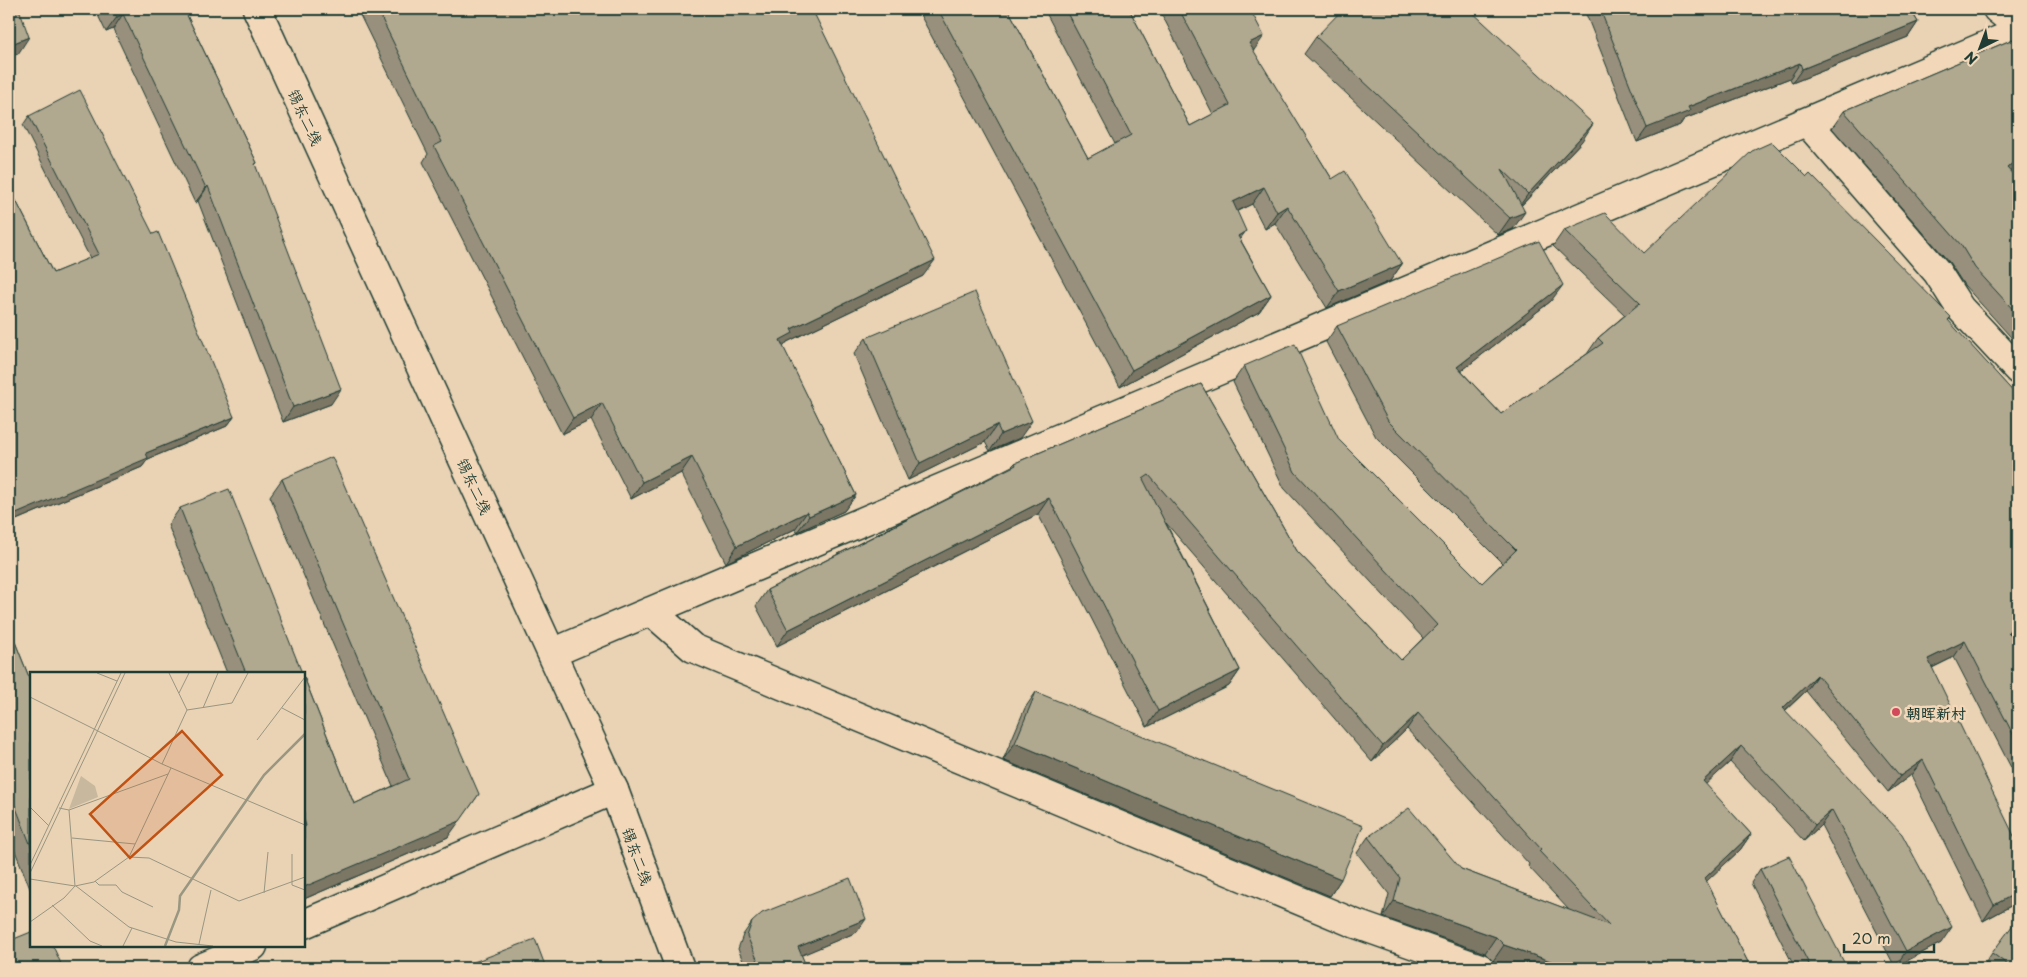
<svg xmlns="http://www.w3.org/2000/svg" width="2027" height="977" font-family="'Playpen Sans','LXGW WenKai TC',sans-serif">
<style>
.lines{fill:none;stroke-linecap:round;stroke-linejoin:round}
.street-casing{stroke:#1f3d34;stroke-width:31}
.secondary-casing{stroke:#1f3d34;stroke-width:31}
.street{stroke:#f2d8b9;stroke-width:28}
.secondary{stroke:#f2d8b9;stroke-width:28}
.wall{fill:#98907c;stroke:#1f3d34}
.shaded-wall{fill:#7c7665;stroke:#1f3d34}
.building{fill:#b1a890;stroke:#1f3d34}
.poi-dot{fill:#d1495b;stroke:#f2d8b9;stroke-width:2}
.labels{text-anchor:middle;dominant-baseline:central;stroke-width:5;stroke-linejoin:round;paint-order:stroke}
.street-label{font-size:15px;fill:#1f3d34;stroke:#f2d8b9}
.poi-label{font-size:15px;font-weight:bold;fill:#1f3d34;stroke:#f2d8b9;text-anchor:start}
.inset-river{fill:none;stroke:#999781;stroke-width:2.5}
.inset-road{fill:none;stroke:#999681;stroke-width:1}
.view{fill:#c05314;fill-opacity:0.15;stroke:#c05314;stroke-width:2.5}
.inset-edge{fill:none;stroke:#1f3d34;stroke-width:2.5}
</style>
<rect width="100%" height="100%" fill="#ead2b4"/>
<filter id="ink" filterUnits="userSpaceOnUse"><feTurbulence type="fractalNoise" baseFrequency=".02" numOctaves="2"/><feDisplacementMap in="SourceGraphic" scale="10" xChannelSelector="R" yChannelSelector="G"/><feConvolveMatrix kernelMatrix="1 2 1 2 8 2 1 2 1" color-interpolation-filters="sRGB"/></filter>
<g filter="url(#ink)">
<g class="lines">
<g class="street-casing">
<path id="street" d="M 1997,9 L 2018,26
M 1807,122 L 1937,272 L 1960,308 L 2018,370
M 651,611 L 693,648 L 1356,924 L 1480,968
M 552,653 L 2018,32
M 304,924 L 614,790
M 201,968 L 253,946"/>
</g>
<g class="secondary-casing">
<path id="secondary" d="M 257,9 L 614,790 L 680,968"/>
</g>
<use href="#street" class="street"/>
<use href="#secondary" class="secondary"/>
</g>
<path class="wall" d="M 95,9 L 184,9 L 257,163 L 255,165 L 331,404 L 283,422 L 198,201 L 195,203 L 113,29 L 106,32 Z
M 357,9 L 812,9 L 923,276 L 787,342 L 783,347 L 856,495 L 844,511 L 797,532 L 795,529 L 726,563 L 681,473 L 631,499 L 591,420 L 562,434 L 423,162 L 428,154 Z
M 917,9 L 1008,9 L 1088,158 L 1115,144 L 1044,9 L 1129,9 L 1190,126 L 1213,114 L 1159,9 L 1250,9 L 1253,51 L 1332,179 L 1402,264 L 1390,281 L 1327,308 L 1275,223 L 1265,229 L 1252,204 L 1237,211 L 1240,239 L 1271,295 L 1259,312 L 1120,387 Z
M 1584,9 L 1910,9 L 1918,22 L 1908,37 L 1792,83 L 1790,78 L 1684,119 L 1680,125 L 1637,142 Z
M 1316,37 L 1582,141 L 1521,206 L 1513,229 L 1498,235 L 1304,54 Z
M 2018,37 L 2018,164 L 2010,171 L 2018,180 L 2018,345 L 1964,285 L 1949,262 L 1832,128 L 1844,111 Z
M 29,116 L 234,417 L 227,426 L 148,459 L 142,467 L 9,523 L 9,187 L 53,273 L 90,258 L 23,125 Z
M 1807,177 L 1951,317 L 1948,321 L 2018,397 L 2018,625 L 2010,634 L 2018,642 L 2018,781 L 1954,657 L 1932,668 L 2018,902 L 1983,921 L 1911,775 L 1888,792 L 1806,691 L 1785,711 L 1941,943 L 1895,967 L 1821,825 L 1804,841 L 1730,762 L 1705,784 L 1751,834 L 1740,850 L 1706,881 L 1751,968 L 1493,961 L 1485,953 L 1383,917 L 1389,894 L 1357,853 L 1368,837 L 1461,869 L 1569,910 L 1528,866 L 1529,864 L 1407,729 L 1372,762 L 1166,523 L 1240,670 L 1229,686 L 1147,727 L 1038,514 L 777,646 L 756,606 L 767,590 L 1012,466 L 1015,463 L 1201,384 L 1297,551 L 1401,660 L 1423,638 L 1284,488 L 1233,382 L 1244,366 L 1339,440 L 1482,583 L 1502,563 L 1376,437 L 1326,342 L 1337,326 L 1551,301 L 1461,371 L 1501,414 L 1587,354 L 1598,338 L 1625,315 L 1553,246 L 1564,230 L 1644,253 Z
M 866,338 L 1020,438 L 990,451 L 985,442 L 908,480 L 854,354 Z
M 282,479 L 448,837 L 304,899 L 304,677 L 354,804 L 393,786 L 270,496 Z
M 180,508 L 302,673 L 227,673 L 168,525 Z
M 9,627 L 31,682 L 31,891 L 9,836 Z
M 1036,692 L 1341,879 L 1330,896 L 1003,760 L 1025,708 Z
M 1760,869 L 1847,968 L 1795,968 L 1751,883 Z
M 752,922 L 857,932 L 801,955 L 807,968 L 746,968 L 738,949 L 743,935 Z
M 1992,953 L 2018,968 L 1982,968 Z"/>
<path class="shaded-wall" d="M 123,14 L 113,29 L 106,32 L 117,17 Z
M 1918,22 L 1908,37 L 1792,83 L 1802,69 Z
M 1264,36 L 1252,53 L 1249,43 Z
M 29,37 L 18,54 L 9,57 L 9,45 Z
M 1800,63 L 1790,78 L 1684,119 L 1680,125 L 1637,142 L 1647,128 L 1688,107 Z
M 1593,124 L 1582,141 L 1516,211 L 1528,194 Z
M 2018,158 L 2018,164 L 1996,185 L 2007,168 Z
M 208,186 L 198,201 L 195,203 L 206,188 Z
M 1264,187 L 1252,204 L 1221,219 L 1233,202 Z
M 1287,206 L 1275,223 L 1265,229 L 1277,212 Z
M 1525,212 L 1513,229 L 1498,235 L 1510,218 Z
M 1246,231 L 1234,247 L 1238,236 Z
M 935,260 L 923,276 L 787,342 L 781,350 L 780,340 L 791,329 Z
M 1402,264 L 1390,281 L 1327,308 L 1339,291 Z
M 1563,285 L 1551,301 L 1446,383 L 1457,367 Z
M 1271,295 L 1259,312 L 1120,387 L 1132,370 Z
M 341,389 L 331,404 L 283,422 L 293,407 Z
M 602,403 L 591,420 L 562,434 L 573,418 Z
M 234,417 L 227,426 L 148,459 L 142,467 L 9,523 L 9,517 L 146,453 Z
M 1032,421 L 1020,438 L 990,451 L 1001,434 Z
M 997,425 L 985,442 L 908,480 L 920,463 Z
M 692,457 L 681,473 L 631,499 L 642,482 Z
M 856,495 L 844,511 L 797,532 L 809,516 Z
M 1049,498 L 1038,514 L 777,646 L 788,630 Z
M 807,512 L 795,529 L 726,563 L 737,546 Z
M 2018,621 L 2018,625 L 1997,647 L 2008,632 Z
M 1965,641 L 1954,657 L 1917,675 L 1928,659 Z
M 1240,670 L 1229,686 L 1147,727 L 1158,711 Z
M 1817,675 L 1806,691 L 1771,723 L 1783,708 Z
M 1418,713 L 1407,729 L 1372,762 L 1383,746 Z
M 1015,743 L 1341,879 L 1330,896 L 1003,760 Z
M 1741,746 L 1730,762 L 1692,797 L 1703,781 Z
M 1923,760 L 1911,775 L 1888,792 L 1900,776 Z
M 479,794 L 448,837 L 304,899 L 304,887 Z
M 1832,810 L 1821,825 L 1804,841 L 1815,825 Z
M 1751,834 L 1740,850 L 1693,894 L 1705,878 Z
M 2018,892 L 2018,902 L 1983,921 L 1994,905 Z
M 1394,901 L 1496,937 L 1485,953 L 1383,917 Z
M 866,919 L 857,932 L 788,961 L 798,947 Z
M 1952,927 L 1941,943 L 1895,967 L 1906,951 Z
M 1504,945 L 1571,968 L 1515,968 L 1493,961 Z"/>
<path class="building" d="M 9,9 L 19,9 L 29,37 L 9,45 Z
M 113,9 L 184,9 L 257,163 L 255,164 L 341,389 L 293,407 L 208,186 L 206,188 L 123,14 L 117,17 Z
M 377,9 L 812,9 L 935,260 L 791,329 L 793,333 L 780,340 L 856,495 L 809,516 L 807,512 L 737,546 L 692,457 L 642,482 L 602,403 L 573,418 L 434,146 L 442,142 Z
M 938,9 L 1008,9 L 1088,158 L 1131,135 L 1065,9 L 1129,9 L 1190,126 L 1230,105 L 1179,9 L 1250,9 L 1264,36 L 1249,43 L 1332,179 L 1345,171 L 1402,264 L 1339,291 L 1287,206 L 1277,212 L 1264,187 L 1233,202 L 1246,231 L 1238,236 L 1271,295 L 1132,370 Z
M 1343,9 L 1469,9 L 1593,124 L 1528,194 L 1502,169 L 1525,212 L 1510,218 L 1316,37 Z
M 1600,9 L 1910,9 L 1918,22 L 1802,69 L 1800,63 L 1688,107 L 1690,111 L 1647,128 Z
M 2018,37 L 2018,158 L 2007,168 L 2018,180 L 2018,315 L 1975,268 L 1961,245 L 1844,111 Z
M 80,90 L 153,234 L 158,232 L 234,417 L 146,453 L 148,458 L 9,517 L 9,187 L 53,273 L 99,254 L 29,116 Z
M 1772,142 L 1807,177 L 1810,174 L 1951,317 L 1948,320 L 2018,397 L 2018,621 L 2008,632 L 2018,642 L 2018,744 L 1965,641 L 1928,659 L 2018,844 L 2018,892 L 1994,905 L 1923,760 L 1900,776 L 1817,675 L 1783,708 L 1902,834 L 1952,927 L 1906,951 L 1832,810 L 1815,825 L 1741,746 L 1703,781 L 1751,834 L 1705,878 L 1751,968 L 1571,968 L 1504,945 L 1496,937 L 1394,901 L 1400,878 L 1368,837 L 1409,808 L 1461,869 L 1609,925 L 1539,851 L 1541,849 L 1418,713 L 1383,746 L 1149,475 L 1143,479 L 1240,670 L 1158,711 L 1049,498 L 788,630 L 767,590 L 1016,465 L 1015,463 L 1201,384 L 1297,551 L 1401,660 L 1437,625 L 1295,472 L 1244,366 L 1295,344 L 1339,440 L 1482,583 L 1516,550 L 1388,421 L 1337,326 L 1539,241 L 1563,285 L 1457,367 L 1501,414 L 1603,343 L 1598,338 L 1640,303 L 1564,230 L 1605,213 L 1644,253 L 1752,151 Z
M 975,292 L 1032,421 L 1001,434 L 997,425 L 920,463 L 866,338 Z
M 332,457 L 479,794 L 460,821 L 304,887 L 304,827 L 306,826 L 304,819 L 304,677 L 354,804 L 409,779 L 282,479 Z
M 229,489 L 302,673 L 246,673 L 180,508 Z
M 9,627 L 31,682 L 31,846 L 9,790 Z
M 1036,692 L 1363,826 L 1341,879 L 1015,743 Z
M 1789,856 L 1847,968 L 1811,968 L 1760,869 Z
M 850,878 L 866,919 L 798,947 L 807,968 L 761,968 L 747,936 L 752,922 L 762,913 Z
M 2018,918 L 2018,968 L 2012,968 L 1992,953 Z
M 31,932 L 31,946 L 53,946 L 63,968 L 9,968 L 9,941 Z
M 535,939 L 546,968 L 458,968 Z
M 1923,962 L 1931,968 L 1918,968 Z"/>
</g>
<circle class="poi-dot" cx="1896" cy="712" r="5"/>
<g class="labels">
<g class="street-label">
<text transform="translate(306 117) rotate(65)">锡东二线</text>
<text transform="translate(475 486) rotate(65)">锡东二线</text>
<text transform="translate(638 856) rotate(70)">锡东二线</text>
</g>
<g class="poi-label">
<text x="1906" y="712">朝晖新村</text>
</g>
</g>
<g transform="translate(30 672)">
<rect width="275" height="275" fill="#ead2b4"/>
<path d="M 51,104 L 65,114 L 68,125 L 39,137 Z" fill="#c8b99e"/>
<path class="inset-river" d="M 135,274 L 149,238 L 150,224 L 234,103 L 275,62"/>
<path class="inset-road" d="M 67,1 L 87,9M 139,1 L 157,38M 149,21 L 159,1M 0,25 L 64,57M 173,36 L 188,1M 252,36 L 275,48M 64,57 L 132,92 L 275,153M 227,68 L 275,5M 132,92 L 157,38 L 202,31 L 218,1M 0,135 L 19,154M 39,138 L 138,102M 42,166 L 105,172M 262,182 L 262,213 L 275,218M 99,185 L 119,186 L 209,229 L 275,205M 0,193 L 91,1M 0,201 L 95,1M 0,207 L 45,214 L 64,210 L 99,185 L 141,96M 65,209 L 69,213 L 86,213 L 92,220 L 123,235M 46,214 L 99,255 L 146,270 L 183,274M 234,221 L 238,180M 22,233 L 60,269 L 72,274M 0,250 L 34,226 L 45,214 L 39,138 L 29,136M 169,272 L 181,218M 93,274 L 102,256"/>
<path class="view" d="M 152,59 L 192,103 L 100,186 L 60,142 Z"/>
<rect width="275" height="275" class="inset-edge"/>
</g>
<rect width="2027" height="977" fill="none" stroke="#f2d8b9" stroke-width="30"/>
<rect x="15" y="15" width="1997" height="947" fill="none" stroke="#1f3d34" stroke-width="2" filter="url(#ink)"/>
<g transform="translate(1980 48) rotate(222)" stroke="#f2d8b9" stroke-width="4" paint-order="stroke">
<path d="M0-4L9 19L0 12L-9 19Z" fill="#1f3d34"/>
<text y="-8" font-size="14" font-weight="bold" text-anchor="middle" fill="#1f3d34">N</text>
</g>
<path d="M1844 944v8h90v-8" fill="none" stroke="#1f3d34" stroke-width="2.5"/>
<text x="1852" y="944" font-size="15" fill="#1f3d34" stroke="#f2d8b9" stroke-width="4" paint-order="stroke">20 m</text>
</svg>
